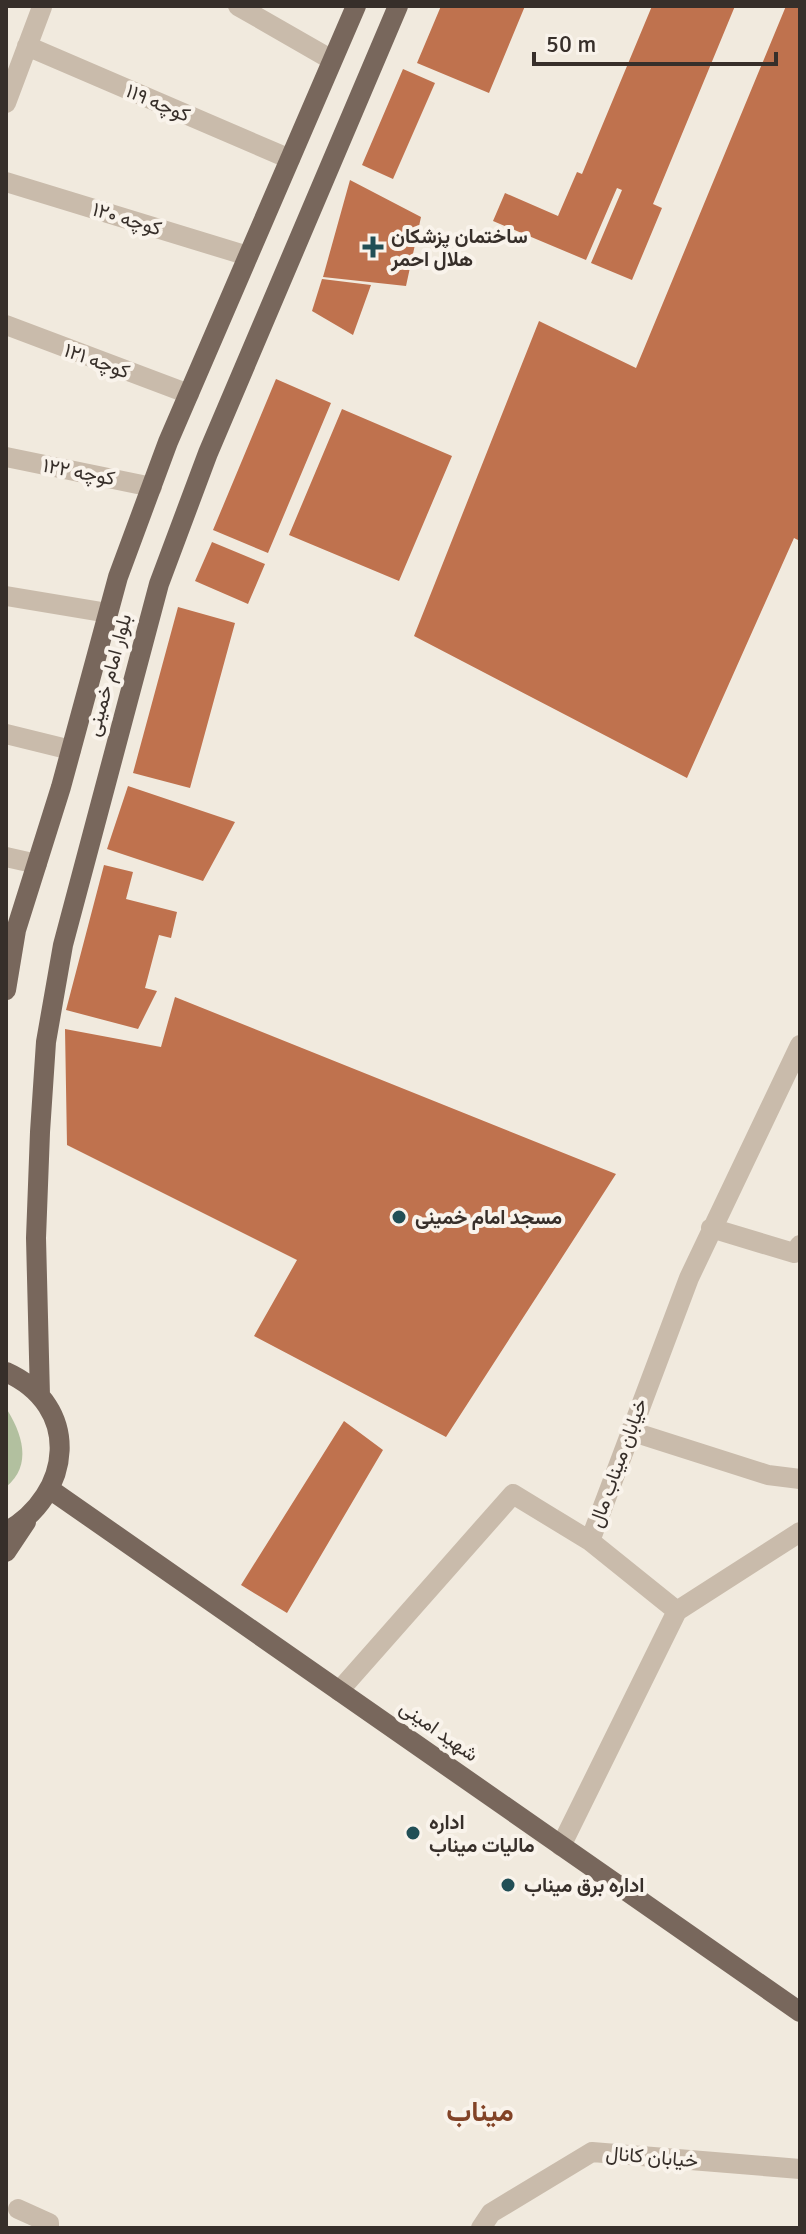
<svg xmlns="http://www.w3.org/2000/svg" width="806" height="2234" font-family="Signika,Vazirmatn,sans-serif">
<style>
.green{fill:#b2c09f}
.building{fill:#bf724e}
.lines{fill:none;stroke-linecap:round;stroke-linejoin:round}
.minor{stroke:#c9bbab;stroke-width:20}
.tertiary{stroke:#c9bbab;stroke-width:20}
.primary{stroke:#78675c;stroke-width:20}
.poi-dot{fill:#214f56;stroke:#f9f3eb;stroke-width:3}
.labels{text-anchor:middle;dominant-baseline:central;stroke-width:8;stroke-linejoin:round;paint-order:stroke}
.street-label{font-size:20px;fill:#372f2a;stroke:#f9f3eb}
.poi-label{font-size:20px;font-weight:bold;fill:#372f2a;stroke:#f9f3eb;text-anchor:start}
.district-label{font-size:28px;font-weight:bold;fill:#824327;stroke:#f9f3eb}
</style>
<rect width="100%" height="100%" fill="#f1eade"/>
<path class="green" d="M 6,1408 C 22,1433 33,1465 6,1487 Z"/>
<path class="building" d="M 441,6 L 525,6 L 489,93 L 417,63 Z
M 652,6 L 735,6 L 653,204 L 662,208 L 632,280 L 591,263 L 622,190 L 617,188 L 586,260 L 493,221 L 505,193 L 558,216 L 577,172 L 582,174 Z
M 786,6 L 800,6 L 800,541 L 794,538 L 687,778 L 414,636 L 539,321 L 636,368 Z
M 403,69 L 435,83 L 393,179 L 362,165 Z
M 350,180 L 421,217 L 406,286 L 323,277 Z
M 322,279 L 371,285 L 353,335 L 312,311 Z
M 276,379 L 331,403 L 268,553 L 213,530 Z
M 342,409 L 452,456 L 399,581 L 289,535 Z
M 212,542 L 265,564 L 248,604 L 195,581 Z
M 178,607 L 235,623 L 190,788 L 133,773 Z
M 128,786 L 235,822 L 203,881 L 107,849 Z
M 104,865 L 133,872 L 126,899 L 177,912 L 171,938 L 159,935 L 145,988 L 157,991 L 138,1029 L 66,1010 Z
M 175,997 L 616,1174 L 446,1437 L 254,1336 L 297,1260 L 67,1145 L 65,1029 L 161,1047 Z
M 344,1421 L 383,1450 L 287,1613 L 241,1585 Z"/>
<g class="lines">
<path class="minor" d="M 238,6 L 332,60
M 27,46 L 290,159
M 6,103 L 42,7
M 6,182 L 248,256
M 6,325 L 189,394
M 6,457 L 152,487
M 6,596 L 108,613
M 6,734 L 71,750
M 6,857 L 37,864
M 711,1228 L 794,1253 L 800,1245
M 630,1431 L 768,1475 L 800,1479
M 677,1611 L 800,1532
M 339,1691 L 513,1494 L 590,1541
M 561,1846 L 677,1611 L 590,1541 L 689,1278 L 800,1045
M 18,2209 L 49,2223 L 49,2228"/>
<path class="tertiary" d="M 481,2228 L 491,2213 L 592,2152 L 800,2169"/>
<path class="primary" d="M 6,990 L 16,930 L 61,787 L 118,577 L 168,442 L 356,6
M 6,1372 C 82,1406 73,1494 6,1532
M 40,1396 L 36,1238 L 40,1132 L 46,1042 L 63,945 L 159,584 L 208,453 L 398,6
M 51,1490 L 800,2012
M 6,1552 L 26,1522"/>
</g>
<g class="poi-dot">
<path d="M369 235h8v8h8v8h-8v8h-8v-8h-8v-8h8z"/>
<circle cx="399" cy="1217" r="8"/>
<circle cx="413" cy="1833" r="8"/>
<circle cx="508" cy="1885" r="8"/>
</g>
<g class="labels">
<g class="street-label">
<text transform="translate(158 103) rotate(23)">کوچه ۱۱۹</text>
<text transform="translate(127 219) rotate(17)">کوچه ۱۲۰</text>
<text transform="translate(97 361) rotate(20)">کوچه ۱۲۱</text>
<text transform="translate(79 472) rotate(11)">کوچه ۱۲۲</text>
<text transform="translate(109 675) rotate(-75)">بلوار امام خمینی</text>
<text transform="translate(618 1463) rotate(-70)">خیابان میناب مال</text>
<text transform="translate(439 1731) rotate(35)">شهید امینی</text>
<text transform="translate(652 2157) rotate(5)">خیابان کانال</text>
</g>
<g class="poi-label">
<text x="391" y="236">ساختمان پزشکان<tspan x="391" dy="23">هلال احمر</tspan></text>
<text x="415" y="1217">مسجد امام خمینی</text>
<text x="429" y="1822">اداره<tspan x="429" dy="23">مالیات میناب</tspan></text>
<text x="524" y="1885">اداره برق میناب</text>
</g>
<g class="district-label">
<text x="480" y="2112">میناب</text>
</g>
</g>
<rect width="806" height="2234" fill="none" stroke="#372f2a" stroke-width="16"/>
<path d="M534 52v12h242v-12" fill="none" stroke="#372f2a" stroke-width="4"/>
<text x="546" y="52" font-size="24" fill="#372f2a" stroke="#f9f3eb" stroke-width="6" paint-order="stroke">50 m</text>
</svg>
